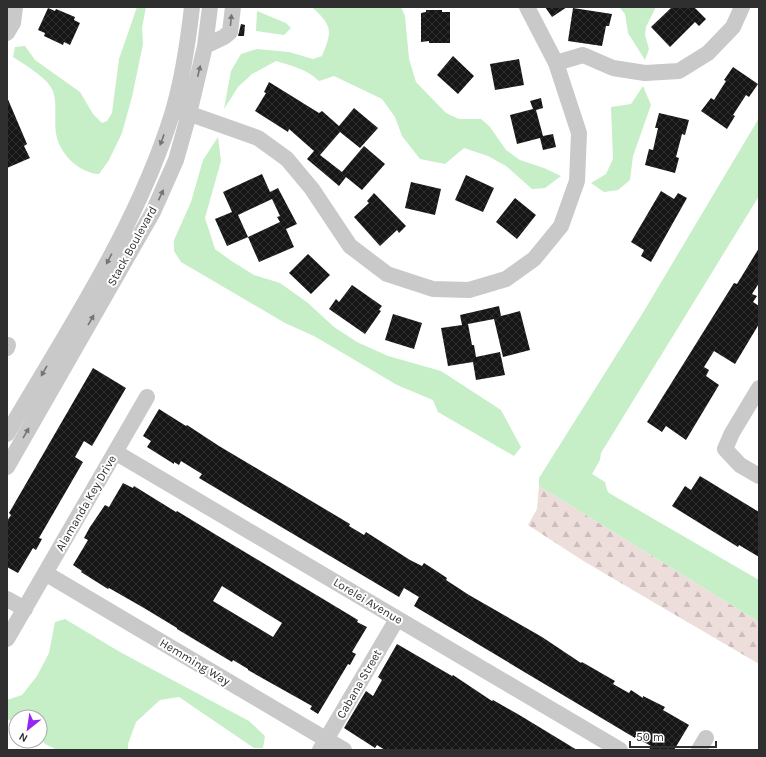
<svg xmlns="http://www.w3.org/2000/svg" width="766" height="757" font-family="Karla,sans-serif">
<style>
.forest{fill:url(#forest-firs)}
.water{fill:#c6eec7}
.building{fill:url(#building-cross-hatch);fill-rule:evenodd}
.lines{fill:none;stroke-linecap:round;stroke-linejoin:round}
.minor{stroke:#c9c9c9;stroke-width:16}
.oneway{fill:#747474}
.labels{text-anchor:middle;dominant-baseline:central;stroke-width:4;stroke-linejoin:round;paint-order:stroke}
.street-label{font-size:12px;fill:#2f2f2f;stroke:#fff}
</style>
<defs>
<pattern id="forest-firs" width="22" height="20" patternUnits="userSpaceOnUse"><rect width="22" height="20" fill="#eddddb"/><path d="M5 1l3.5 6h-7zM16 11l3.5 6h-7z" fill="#ccbebc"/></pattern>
<pattern id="building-cross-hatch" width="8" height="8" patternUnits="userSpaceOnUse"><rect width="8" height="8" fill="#161616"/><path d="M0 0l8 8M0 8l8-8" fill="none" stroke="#303030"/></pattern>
</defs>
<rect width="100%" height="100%" fill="#fff"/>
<path class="forest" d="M 539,486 L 759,622 L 759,664 L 585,562 L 528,525 L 537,509 Z"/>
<path class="water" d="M 137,7 L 146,7 L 142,28 L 143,44 L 132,97 L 122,133 L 109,160 L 99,174 C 80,173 62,156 57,138 C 53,123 58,106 53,91 C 48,78 25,65 13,57 L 15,47 L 25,46 L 35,60 L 80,92 L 93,114 L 102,123 L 107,121 L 112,113 L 119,59 Z
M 312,7 L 401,7 L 405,16 L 409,59 L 416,82 L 446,113 L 459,119 L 481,119 L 490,127 L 506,150 L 520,160 L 544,168 L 561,176 L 545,188 L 532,189 L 506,166 L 488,156 L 464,148 L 445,164 L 420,159 L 402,136 L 395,117 L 382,99 L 334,76 L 319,81 C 307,69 292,66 276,61 L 252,74 L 238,87 L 224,109 L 231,71 L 241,54 L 257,49 L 289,52 L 313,59 L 322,56 C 333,30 332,26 312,7 Z
M 619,7 L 637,7 L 639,8 L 641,7 L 656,7 L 646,27 L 645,35 L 649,49 L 645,60 L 628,33 L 625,14 Z
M 257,11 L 286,23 L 291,28 L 284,35 L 256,31 Z
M 643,86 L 651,105 L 633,156 L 630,180 L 618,190 L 604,192 L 591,183 L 606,174 L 613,159 L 611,107 L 631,104 Z
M 759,118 L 759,196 L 601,453 L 600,460 L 592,474 L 605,482 L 607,490 L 609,493 L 759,580 L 759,622 L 539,486 L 539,478 L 644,311 Z
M 218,137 L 221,161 L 205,218 L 215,249 L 230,260 L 254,275 L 280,283 L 308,303 L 334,327 L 357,342 L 388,356 L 441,371 L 501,410 L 521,447 L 514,456 L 438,412 L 433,400 L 397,385 L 314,336 L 285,323 L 181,262 L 174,251 L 174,240 L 191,202 L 203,160 Z
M 65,619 L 120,652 L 249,721 L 265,736 L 263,748 L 254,748 L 179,697 L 160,700 L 136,722 L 128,744 L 128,750 L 57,750 L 45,744 L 40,738 L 40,717 L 16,717 L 16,723 L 7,719 L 7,700 L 22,695 L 37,676 L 49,653 L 55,622 Z"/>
<path class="building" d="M 545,7 L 567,7 L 552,17 Z
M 672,7 L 694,7 L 706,19 L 699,26 L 695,22 L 670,47 L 651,27 Z
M 48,8 L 55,11 L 56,9 L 75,17 L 74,20 L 80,23 L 70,45 L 64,42 L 63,45 L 44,36 L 45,33 L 38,30 Z
M 573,8 L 612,14 L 609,26 L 606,26 L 602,46 L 568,41 Z
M 426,10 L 442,10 L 442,12 L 450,12 L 450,43 L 429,43 L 429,41 L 421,42 L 421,13 L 426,12 Z
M 241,24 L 245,25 L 244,36 L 238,36 Z
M 453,56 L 474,76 L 458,94 L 437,75 Z
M 519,59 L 524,85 L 495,90 L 490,64 Z
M 733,67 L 758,84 L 749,97 L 746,95 L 733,115 L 735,116 L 727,129 L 701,111 L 711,98 L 714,100 L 726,81 L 724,80 Z
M 269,82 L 319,113 L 322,111 L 339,126 L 354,108 L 378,128 L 360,148 L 340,132 L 320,155 L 342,172 L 364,146 L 385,164 L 362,190 L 346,177 L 339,186 L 307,159 L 314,151 L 289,129 L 288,132 L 255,111 L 266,93 L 264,92 Z
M 7,97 L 27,144 L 24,146 L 30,158 L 7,168 Z
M 541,98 L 543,108 L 536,110 L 543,136 L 553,134 L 556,147 L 543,150 L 540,138 L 517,144 L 510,115 L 533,109 L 530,101 Z
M 659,113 L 689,120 L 685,135 L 682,134 L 676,157 L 679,158 L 675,173 L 645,165 L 649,149 L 653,150 L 658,128 L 655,128 Z
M 262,174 L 270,192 L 278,188 L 297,224 L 286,229 L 294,247 L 259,262 L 248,237 L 280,222 L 277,217 L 280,216 L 272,199 L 238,215 L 248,237 L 227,246 L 215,219 L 232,212 L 223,192 Z
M 466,175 L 494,188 L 483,212 L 455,200 Z
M 411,182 L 441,189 L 435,215 L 405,208 Z
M 661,191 L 674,199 L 678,193 L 687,198 L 651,262 L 641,256 L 644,250 L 631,242 Z
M 374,193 L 406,226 L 399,233 L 397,230 L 380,246 L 354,217 L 369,203 L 367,201 Z
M 515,198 L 536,215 L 517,239 L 496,222 Z
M 759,248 L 759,283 L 752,294 L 757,296 L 753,302 L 759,306 L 759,324 L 735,364 L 714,351 L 704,367 L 709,370 L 706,376 L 719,385 L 686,440 L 666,426 L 662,432 L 647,422 L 734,283 L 737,284 Z
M 308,254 L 330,275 L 311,294 L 289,273 Z
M 352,285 L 382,306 L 379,310 L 381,311 L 365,334 L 329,309 L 336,299 L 339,302 Z
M 499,306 L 501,316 L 520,311 L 530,350 L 503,357 L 494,319 L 468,324 L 472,345 L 474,345 L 476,357 L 500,352 L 505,375 L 476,380 L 473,362 L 448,366 L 441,328 L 462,325 L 460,315 Z
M 393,314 L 422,323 L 414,349 L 385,340 Z
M 93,368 L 126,388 L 92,446 L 84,441 L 75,457 L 83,462 L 39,538 L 42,539 L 36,550 L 33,548 L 18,573 L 7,567 L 7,521 L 11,515 L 9,513 Z
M 159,409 L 186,426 L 187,425 L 219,446 L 350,524 L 349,526 L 364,535 L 366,532 L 410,560 L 422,566 L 424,563 L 435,570 L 447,578 L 446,580 L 469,595 L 542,637 L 581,663 L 582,662 L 615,681 L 613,684 L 629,693 L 631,690 L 643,698 L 643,696 L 665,707 L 663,710 L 689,725 L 674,750 L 649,750 L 651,746 L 635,737 L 635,738 L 414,606 L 419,597 L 404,588 L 399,597 L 199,478 L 202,474 L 181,461 L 179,465 L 174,462 L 174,464 L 147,447 L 151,441 L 143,436 Z
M 700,476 L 759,512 L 759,557 L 739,545 L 738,547 L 672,506 L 685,486 L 691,490 Z
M 123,483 L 133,488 L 134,486 L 176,512 L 177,511 L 218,536 L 358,620 L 357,622 L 367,627 L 352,652 L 356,654 L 350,665 L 348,664 L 318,714 L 310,709 L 312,706 L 248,670 L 248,669 L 233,660 L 232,662 L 177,629 L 177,628 L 144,608 L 109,588 L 108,589 L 81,572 L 82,571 L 73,565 L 88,540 L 84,538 L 90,527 L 105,505 L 109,507 ZM 222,586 L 282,623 L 273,637 L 213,601 Z
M 397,644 L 452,676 L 453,675 L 492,701 L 493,700 L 521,716 L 577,750 L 385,750 L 377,745 L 375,748 L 344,728 L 366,691 L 373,696 L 382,680 L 378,677 Z"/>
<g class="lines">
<path class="minor" d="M 7,33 L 13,23 L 15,7
M 205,46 L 224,37 L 230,32 L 233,7
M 556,63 L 583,55 L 613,68 L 645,73 L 679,71 L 708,53 L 733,27 L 742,7
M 173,111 L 196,116 L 258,138 L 287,159 L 312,189 L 350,246 L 387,274 L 433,289 L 469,290 L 506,279 L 534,259 L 561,226 L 577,181 L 579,133 L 556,63 L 527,7
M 7,345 L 8,345 L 7,348
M 759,388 L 732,433 L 725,449 L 740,465 L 759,476
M 7,434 C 67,331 138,226 173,111 C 183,77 188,42 192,7
M 115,452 L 620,750
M 7,467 L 153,212 L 176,160 L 189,114 L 205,46 L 210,7
M 45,573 L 344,750
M 7,599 L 25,609
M 7,639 L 147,397
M 320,750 L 397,619
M 699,750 L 706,738"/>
</g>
<defs><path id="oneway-solid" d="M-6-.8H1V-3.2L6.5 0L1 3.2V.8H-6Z"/></defs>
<g class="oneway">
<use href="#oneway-solid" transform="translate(231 20) rotate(-84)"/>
<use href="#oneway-solid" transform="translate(199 71) rotate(-77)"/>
<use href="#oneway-solid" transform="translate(162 140) rotate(110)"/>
<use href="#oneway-solid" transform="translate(161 195) rotate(-65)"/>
<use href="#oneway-solid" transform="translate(109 259) rotate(118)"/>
<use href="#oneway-solid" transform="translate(91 320) rotate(-60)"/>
<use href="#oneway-solid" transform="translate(44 371) rotate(120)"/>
<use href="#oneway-solid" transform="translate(26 433) rotate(-60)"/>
</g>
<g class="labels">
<g class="street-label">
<text transform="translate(132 246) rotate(-61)">Stack Boulevard</text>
<text transform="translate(86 503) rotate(-60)">Alamanda Key Drive</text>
<text transform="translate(368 601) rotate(31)">Lorelei Avenue</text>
<text transform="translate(195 662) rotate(31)">Hemming Way</text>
<text transform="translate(359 684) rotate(-60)">Cabana Street</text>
</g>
</g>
<rect width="766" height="757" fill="none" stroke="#2f2f2f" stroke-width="16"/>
<g transform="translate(28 729) rotate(210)"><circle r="19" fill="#ffffff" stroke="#acacac"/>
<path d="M0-3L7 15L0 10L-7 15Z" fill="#9624f2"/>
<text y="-6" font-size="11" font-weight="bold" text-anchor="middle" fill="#2f2f2f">N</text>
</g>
<path d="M630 741v6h86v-6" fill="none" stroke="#2f2f2f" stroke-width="2"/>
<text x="636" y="741" font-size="12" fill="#2f2f2f" stroke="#ffffff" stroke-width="3" paint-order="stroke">50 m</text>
</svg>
